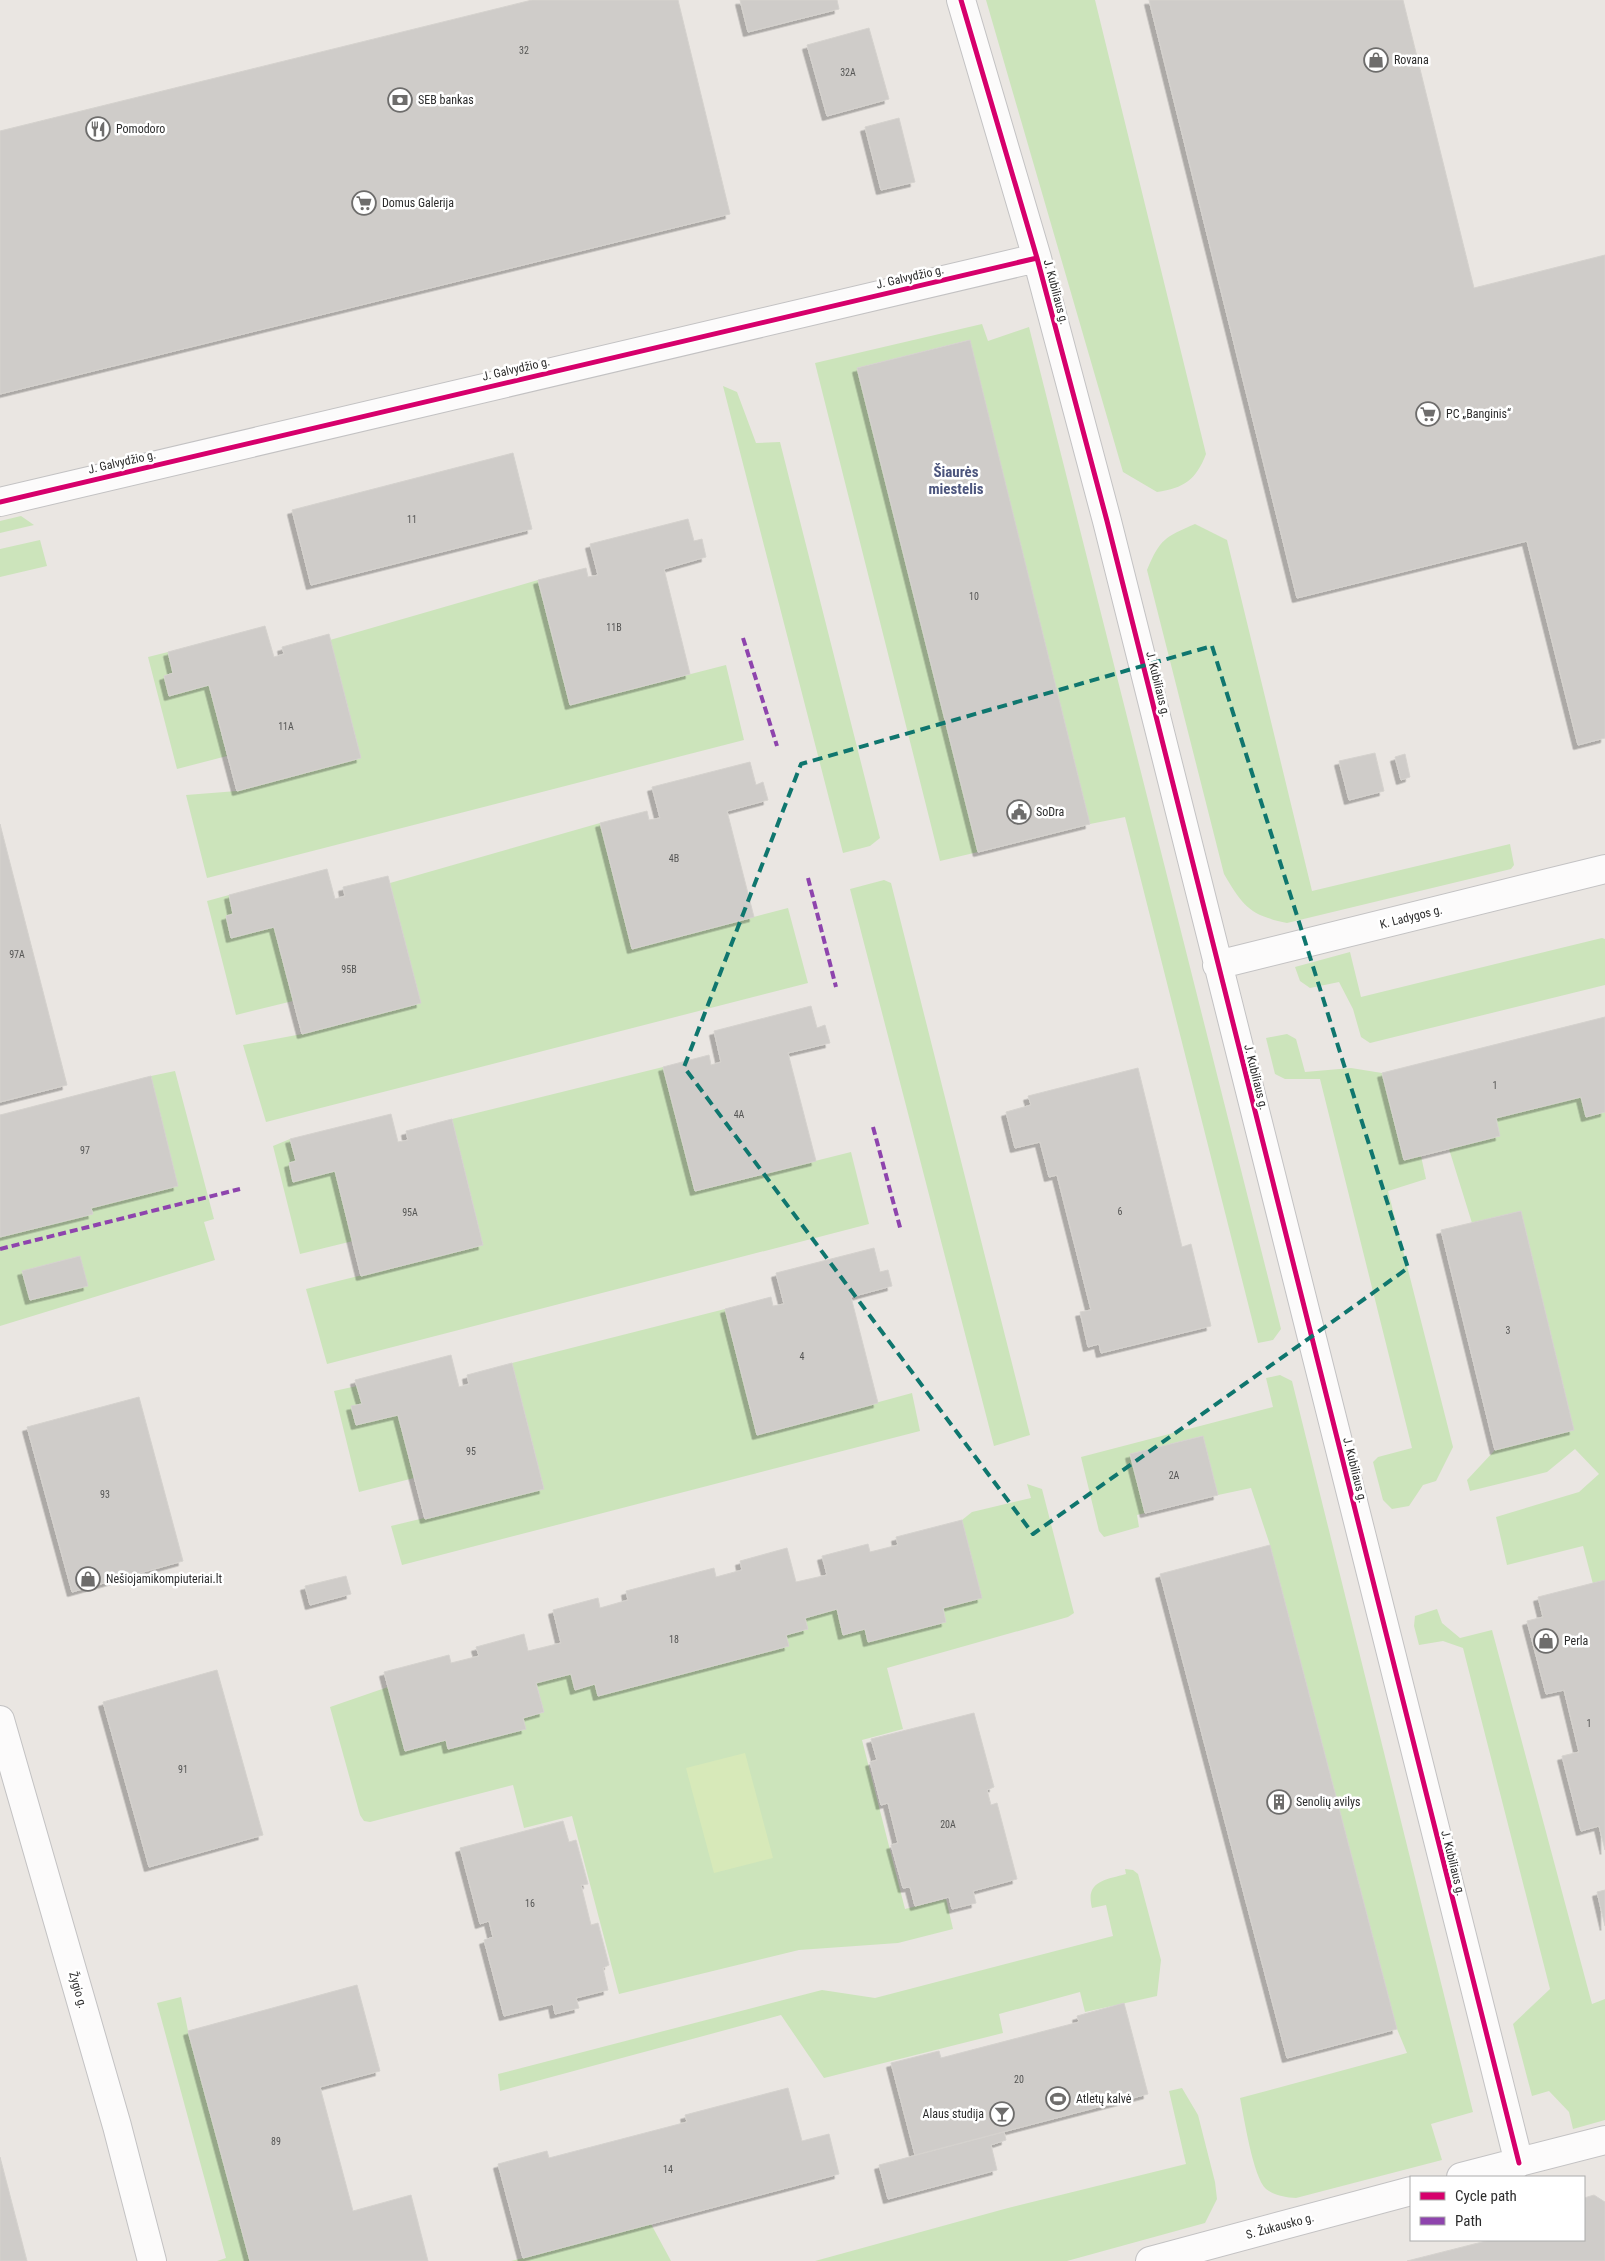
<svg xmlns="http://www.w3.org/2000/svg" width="1605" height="2261" font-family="'Roboto Condensed',sans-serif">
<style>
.green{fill:#cce4bb}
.pitch{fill:#d7e9b9}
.building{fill:#cfccc9;stroke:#d5d2ce;filter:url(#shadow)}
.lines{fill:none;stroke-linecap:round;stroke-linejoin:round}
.minor-casing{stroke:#c3c2c3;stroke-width:30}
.minor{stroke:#fcfbfb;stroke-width:28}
.quiet{stroke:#8e44ad;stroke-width:4;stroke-dasharray:8 4;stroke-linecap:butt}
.cycleway-casing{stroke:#fff;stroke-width:8}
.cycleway{stroke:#d6006c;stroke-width:5}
.marked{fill:none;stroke:#0f766e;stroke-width:4;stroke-dasharray:10 6;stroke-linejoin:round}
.labels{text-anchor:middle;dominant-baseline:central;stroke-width:5;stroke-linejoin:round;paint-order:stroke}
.number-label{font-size:10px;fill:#565655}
.poi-label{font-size:12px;fill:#2c2c2c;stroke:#fff;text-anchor:start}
.street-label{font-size:12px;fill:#2c2c2c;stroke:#fff}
.quarter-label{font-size:15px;font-weight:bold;fill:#4c557d;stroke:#fff}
</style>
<defs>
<filter id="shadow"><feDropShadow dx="-4.5" dy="4.5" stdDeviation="0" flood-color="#0004"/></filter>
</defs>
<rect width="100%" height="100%" fill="#eae6e2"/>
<path class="green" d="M 986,0 L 1095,0 L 1206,454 C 1196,480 1184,488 1157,492 L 1123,472 Z
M 982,324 L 988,341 L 1029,327 L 1281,1329 L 1273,1340 L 1258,1343 L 1125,817 L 1090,824 L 969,340 L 857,368 L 978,852 L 940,861 L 815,363 Z
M 723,386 L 737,392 L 756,443 L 780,442 L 880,838 L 870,846 L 843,853 Z
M 21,516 L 34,525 L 0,533 L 0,521 Z
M 1195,524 L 1227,540 L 1312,891 L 1510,844 L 1514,865 L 1511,869 L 1287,923 C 1249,915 1243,906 1224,874 L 1147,570 C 1160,539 1165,537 1195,524 Z
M 40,540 L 47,566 L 0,577 L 0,549 Z
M 538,580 L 570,705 L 726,665 L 744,740 L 207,878 L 186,795 L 237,791 L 361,758 L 330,640 Z
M 168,652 L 173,673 L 164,676 L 169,696 L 209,685 L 227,756 L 177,769 L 148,657 Z
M 600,823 L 632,949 L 788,908 L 808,983 L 266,1122 L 243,1045 L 302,1034 L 420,1003 L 390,883 Z
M 884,880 L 891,883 L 1030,1435 L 994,1446 L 850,889 Z
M 229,895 L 233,914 L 226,916 L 231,938 L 274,927 L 293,1001 L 236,1015 L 207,901 Z
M 1602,938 L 1605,939 L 1605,985 L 1370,1043 L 1361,1037 L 1353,1009 L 1339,982 L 1310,988 L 1300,981 L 1295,967 L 1350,952 L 1361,997 Z
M 1287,1034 L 1296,1039 L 1305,1072 L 1351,1068 L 1382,1073 L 1404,1160 L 1421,1156 L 1426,1179 L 1388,1191 L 1453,1447 L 1436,1481 L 1423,1485 L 1409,1506 L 1392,1509 L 1383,1500 L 1373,1462 L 1378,1457 L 1412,1448 L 1320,1079 L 1285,1079 L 1275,1074 L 1266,1038 Z
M 663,1067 L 695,1191 L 851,1152 L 869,1224 L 327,1364 L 306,1289 L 483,1245 L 452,1119 Z
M 175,1071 L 214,1219 L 204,1222 L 215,1260 L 0,1326 L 0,1237 L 93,1214 L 91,1208 L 151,1076 Z
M 1581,1097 L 1586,1117 L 1605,1112 L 1605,1580 L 1593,1584 L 1583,1546 L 1507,1565 L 1496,1517 L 1579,1492 L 1599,1474 L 1575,1449 L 1547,1472 L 1470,1491 L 1467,1480 L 1495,1450 L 1574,1430 L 1521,1211 L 1472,1223 L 1449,1149 L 1500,1136 L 1496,1118 Z
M 290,1139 L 296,1161 L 289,1163 L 293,1182 L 335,1171 L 353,1241 L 300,1254 L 273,1146 Z
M 725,1309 L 757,1435 L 912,1393 L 920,1431 L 402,1565 L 391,1526 L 544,1489 L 512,1363 Z
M 1280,1375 L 1292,1381 L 1473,2112 L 1431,2124 L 1442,2160 L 1296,2198 C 1286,2197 1275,2196 1266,2189 C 1253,2177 1244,2117 1240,2098 L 1407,2053 L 1397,2029 L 1270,1545 L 1251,1488 L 1218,1495 L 1202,1436 L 1131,1454 L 1145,1513 L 1137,1515 L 1139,1527 L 1104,1537 L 1099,1531 L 1081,1457 L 1273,1407 L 1266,1378 Z
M 357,1386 L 362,1404 L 351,1407 L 356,1425 L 398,1415 L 414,1478 L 359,1492 L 334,1391 Z
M 1027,1484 L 1042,1489 L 1074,1613 L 1068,1617 L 887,1668 L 903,1729 L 862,1740 L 905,1909 L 946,1899 L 953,1929 L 898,1943 L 799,1950 L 619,1994 L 572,1816 L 524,1828 L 513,1785 L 370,1822 L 364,1821 L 360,1815 L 330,1707 L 388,1687 L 446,1740 L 448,1749 L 525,1729 L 523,1718 L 544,1712 L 536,1683 L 571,1674 L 575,1690 L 595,1684 L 598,1696 L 789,1646 L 786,1635 L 808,1629 L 805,1618 L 837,1609 L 843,1635 L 865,1629 L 868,1642 L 946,1622 L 943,1608 L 981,1597 L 962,1520 L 972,1512 L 1031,1498 Z
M 1437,1609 L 1442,1623 L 1460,1638 L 1492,1630 L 1592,2004 L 1605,1999 L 1605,2120 L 1573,2129 L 1569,2112 L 1549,2091 L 1532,2096 L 1513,2024 L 1550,1989 L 1463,1648 L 1443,1641 L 1419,1645 L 1414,1626 L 1415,1616 Z
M 1125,1869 L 1133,1870 L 1138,1874 L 1161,1960 L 1157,1996 L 1085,2012 L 1080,1992 L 999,2014 L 1003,2033 L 824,2078 L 781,2015 L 500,2091 L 498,2074 L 822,1990 L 875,1998 L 1113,1936 L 1106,1905 L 1092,1908 C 1085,1881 1105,1880 1126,1874 Z
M 181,1997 L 188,2031 L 250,2261 L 217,2261 L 226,2258 L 157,2003 Z
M 1182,2088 L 1198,2115 L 1215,2182 L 1217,2199 L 1205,2223 L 1067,2261 L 815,2261 L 1008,2208 L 1186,2164 L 1169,2091 Z
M 651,2224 L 671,2261 L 511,2261 L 523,2258 Z"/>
<path class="pitch" d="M 745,1753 L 773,1858 L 714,1873 L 686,1768 Z"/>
<path class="building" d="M 532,0 L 678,0 L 730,214 L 0,394 L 0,131 Z
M 740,0 L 837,0 L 839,9 L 748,32 Z
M 1149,0 L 1403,0 L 1474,288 L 1605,255 L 1605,738 L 1578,745 L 1527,541 L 1297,598 Z
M 869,28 L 889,99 L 827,116 L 807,45 Z
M 899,118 L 915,182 L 881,190 L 865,127 Z
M 970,340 L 1090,824 L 978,852 L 857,368 Z
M 513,453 L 532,529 L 311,585 L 292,510 Z
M 688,519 L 694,541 L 702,539 L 706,557 L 664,569 L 690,674 L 570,705 L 538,580 L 586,568 L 588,577 L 598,575 L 590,544 Z
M 265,626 L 274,657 L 284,654 L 282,647 L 329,634 L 361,758 L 237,791 L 209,685 L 169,696 L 164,676 L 173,673 L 168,652 Z
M 1375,753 L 1384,791 L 1349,800 L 1339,761 Z
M 1405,754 L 1410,777 L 1401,780 L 1395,757 Z
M 750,762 L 756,785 L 763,782 L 768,800 L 727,811 L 754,917 L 632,949 L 600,823 L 647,811 L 649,820 L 660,818 L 652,787 Z
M 0,824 L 67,1085 L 0,1102 Z
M 327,869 L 335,899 L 345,896 L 343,887 L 388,876 L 421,1003 L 302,1034 L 274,927 L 231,938 L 226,916 L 233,914 L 229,895 Z
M 811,1006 L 817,1028 L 825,1025 L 830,1043 L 788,1053 L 816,1161 L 695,1191 L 663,1067 L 709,1055 L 711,1065 L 721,1062 L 714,1031 Z
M 1605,1017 L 1605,1112 L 1586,1117 L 1581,1097 L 1496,1118 L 1500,1136 L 1404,1160 L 1382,1073 Z
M 1138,1068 L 1182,1247 L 1191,1244 L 1211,1326 L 1101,1353 L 1099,1344 L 1088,1347 L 1080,1312 L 1091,1310 L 1057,1175 L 1049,1177 L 1040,1142 L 1015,1148 L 1006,1112 L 1031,1105 L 1028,1096 Z
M 151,1076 L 178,1186 L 91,1208 L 93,1214 L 0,1237 L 0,1115 Z
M 391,1114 L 398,1142 L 408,1140 L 406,1131 L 452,1119 L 483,1245 L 361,1276 L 335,1171 L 293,1182 L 289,1163 L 296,1161 L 290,1139 Z
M 1521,1211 L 1574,1430 L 1495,1450 L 1441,1230 Z
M 874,1248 L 880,1272 L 888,1270 L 892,1286 L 851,1297 L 878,1403 L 757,1435 L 725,1309 L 771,1297 L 773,1306 L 784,1304 L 776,1273 Z
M 80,1256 L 88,1286 L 30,1300 L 22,1271 Z
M 451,1355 L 459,1387 L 469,1384 L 467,1375 L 512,1363 L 544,1489 L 425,1519 L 398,1415 L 356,1425 L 351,1406 L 362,1404 L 355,1380 Z
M 139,1397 L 183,1561 L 72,1592 L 27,1427 Z
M 1203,1436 L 1218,1495 L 1145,1513 L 1130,1454 Z
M 962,1520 L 982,1598 L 943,1608 L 946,1622 L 868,1642 L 865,1629 L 843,1635 L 837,1609 L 805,1618 L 808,1629 L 786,1635 L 789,1646 L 598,1696 L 595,1684 L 575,1690 L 571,1674 L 536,1683 L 544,1712 L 523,1718 L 526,1729 L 448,1749 L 446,1740 L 405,1751 L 384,1672 L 449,1655 L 451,1663 L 479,1656 L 476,1647 L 524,1634 L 528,1651 L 561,1643 L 553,1610 L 598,1598 L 600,1608 L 628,1600 L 626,1591 L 714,1568 L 716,1577 L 742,1570 L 740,1561 L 787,1548 L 796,1582 L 827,1575 L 822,1556 L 868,1544 L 870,1552 L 898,1545 L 896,1537 Z
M 1270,1545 L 1397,2029 L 1287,2058 L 1160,1574 Z
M 346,1576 L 351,1594 L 310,1605 L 305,1586 Z
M 1605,1580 L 1605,1850 L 1599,1826 L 1581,1831 L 1562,1756 L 1579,1752 L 1564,1690 L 1546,1694 L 1527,1621 L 1543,1617 L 1538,1597 Z
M 217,1670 L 263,1835 L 149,1867 L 103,1702 Z
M 974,1713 L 994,1787 L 987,1790 L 991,1805 L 997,1803 L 1017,1879 L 973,1891 L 976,1903 L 952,1909 L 949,1897 L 915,1906 L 910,1887 L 903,1888 L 891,1845 L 898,1843 L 888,1803 L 881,1805 L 870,1762 L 877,1760 L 871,1739 Z
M 563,1821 L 569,1842 L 576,1840 L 588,1884 L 581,1885 L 591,1925 L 598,1923 L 609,1965 L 603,1968 L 608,1990 L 576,1998 L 579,2008 L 555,2014 L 553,2004 L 504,2016 L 484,1940 L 493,1937 L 489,1921 L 480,1924 L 460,1848 Z
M 1605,1890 L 1605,1926 L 1597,1892 Z
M 357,1985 L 380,2071 L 320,2087 L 353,2211 L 411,2195 L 428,2261 L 250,2261 L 188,2031 Z
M 1124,2003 L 1148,2094 L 915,2155 L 891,2063 L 939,2051 L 941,2058 L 1079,2022 L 1077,2016 Z
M 788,2088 L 802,2141 L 829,2134 L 839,2174 L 523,2258 L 498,2164 L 547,2151 L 549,2158 L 687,2122 L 685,2115 Z
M 1004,2132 L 1006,2140 L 991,2145 L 997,2170 L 888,2199 L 879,2165 Z
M 0,2157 L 27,2261 L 0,2261 Z
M 1594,2195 L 1605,2202 L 1605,2261 L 1407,2261 L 1490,2240 L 1584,2240 L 1584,2198 Z"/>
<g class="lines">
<g class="minor-casing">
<path id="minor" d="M 961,0 L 1037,258 L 1107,521 L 1519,2163
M 0,502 L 1037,258
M 1217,965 L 1605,869
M 0,1720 L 117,2126 L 152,2261
M 1461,2177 L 1605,2140
M 1150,2261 L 1411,2191"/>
</g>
<use href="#minor" class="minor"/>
<path class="quiet" d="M 743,638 L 777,746
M 808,878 L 836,987
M 873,1127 L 901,1231
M 0,1249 L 240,1189"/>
<g class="cycleway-casing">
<path id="cycleway" d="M 961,0 L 1037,258 L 1107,521 L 1519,2163
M 0,502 L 1037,258"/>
</g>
<use href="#cycleway" class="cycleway"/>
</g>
<path class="marked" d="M 1212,646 L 1408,1268 L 1033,1534 L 684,1067 L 801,764 Z"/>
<defs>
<g id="shop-ring" transform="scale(1.25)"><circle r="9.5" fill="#fff" stroke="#6e6d6c" stroke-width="1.5"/><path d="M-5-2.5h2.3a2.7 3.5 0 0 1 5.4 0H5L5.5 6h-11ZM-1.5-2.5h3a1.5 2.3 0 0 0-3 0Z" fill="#6e6d6c"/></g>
<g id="bank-ring" transform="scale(1.25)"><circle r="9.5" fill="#fff" stroke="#6e6d6c" stroke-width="1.5"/><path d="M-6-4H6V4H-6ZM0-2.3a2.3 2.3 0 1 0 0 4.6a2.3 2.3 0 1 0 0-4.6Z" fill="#6e6d6c"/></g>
<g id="restaurant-ring" transform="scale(1.25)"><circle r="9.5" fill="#fff" stroke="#6e6d6c" stroke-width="1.5"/><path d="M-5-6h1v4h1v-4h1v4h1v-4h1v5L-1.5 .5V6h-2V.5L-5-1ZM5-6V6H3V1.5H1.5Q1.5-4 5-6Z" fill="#6e6d6c"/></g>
<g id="supermarket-ring" transform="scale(1.25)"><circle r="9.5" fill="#fff" stroke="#6e6d6c" stroke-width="1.5"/><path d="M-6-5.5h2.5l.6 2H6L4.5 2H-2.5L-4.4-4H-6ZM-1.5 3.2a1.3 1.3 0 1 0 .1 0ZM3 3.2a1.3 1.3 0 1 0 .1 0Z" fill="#6e6d6c"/></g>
<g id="civic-ring" transform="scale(1.25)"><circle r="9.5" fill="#fff" stroke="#6e6d6c" stroke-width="1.5"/><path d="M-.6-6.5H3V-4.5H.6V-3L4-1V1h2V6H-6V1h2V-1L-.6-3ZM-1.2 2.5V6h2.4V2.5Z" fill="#6e6d6c"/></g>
<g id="building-ring" transform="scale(1.25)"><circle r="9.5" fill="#fff" stroke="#6e6d6c" stroke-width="1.5"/><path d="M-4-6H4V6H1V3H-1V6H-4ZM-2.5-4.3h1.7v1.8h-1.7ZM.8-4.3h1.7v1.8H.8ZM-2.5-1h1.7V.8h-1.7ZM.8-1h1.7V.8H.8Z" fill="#6e6d6c"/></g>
<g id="stadium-ring" transform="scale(1.25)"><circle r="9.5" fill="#fff" stroke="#6e6d6c" stroke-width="1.5"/><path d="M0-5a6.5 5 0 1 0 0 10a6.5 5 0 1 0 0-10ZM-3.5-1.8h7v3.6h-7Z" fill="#6e6d6c"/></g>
<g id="bar-ring" transform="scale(1.25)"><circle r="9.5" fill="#fff" stroke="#6e6d6c" stroke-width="1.5"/><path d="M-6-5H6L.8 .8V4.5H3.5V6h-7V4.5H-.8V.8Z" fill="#6e6d6c"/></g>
</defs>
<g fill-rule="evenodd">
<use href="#shop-ring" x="1376" y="60"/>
<use href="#bank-ring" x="400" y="100"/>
<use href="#restaurant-ring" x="98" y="129"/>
<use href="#supermarket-ring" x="364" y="203"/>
<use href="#supermarket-ring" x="1428" y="414"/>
<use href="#civic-ring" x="1019" y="812"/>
<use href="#shop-ring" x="88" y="1579"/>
<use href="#shop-ring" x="1546" y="1641"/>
<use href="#building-ring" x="1279" y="1802"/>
<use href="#stadium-ring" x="1058" y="2099"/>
<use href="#bar-ring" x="1002" y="2114"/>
</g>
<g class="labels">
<g class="number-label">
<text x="524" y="50">32</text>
<text x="848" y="72">32A</text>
<text x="412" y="519">11</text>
<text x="974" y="596">10</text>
<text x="614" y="627">11B</text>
<text x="286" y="726">11A</text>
<text x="674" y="858">4B</text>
<text x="17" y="954">97A</text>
<text x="349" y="969">95B</text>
<text x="1495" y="1085">1</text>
<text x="739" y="1114">4A</text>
<text x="85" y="1150">97</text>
<text x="1120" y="1211">6</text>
<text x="410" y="1212">95A</text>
<text x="1508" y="1330">3</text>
<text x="802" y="1356">4</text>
<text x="471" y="1451">95</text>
<text x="1174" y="1475">2A</text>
<text x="105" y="1494">93</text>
<text x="674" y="1639">18</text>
<text x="1589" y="1723">1</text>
<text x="183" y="1769">91</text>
<text x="948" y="1824">20A</text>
<text x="530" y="1903">16</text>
<text x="1019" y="2079">20</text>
<text x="276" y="2141">89</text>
<text x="668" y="2169">14</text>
</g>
<g class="poi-label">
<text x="1394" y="60">Rovana</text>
<text x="418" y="100">SEB bankas</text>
<text x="116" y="129">Pomodoro</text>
<text x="382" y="203">Domus Galerija</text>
<text x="1446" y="414">PC „Banginis“</text>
<text x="1036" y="812">SoDra</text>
<text x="106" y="1579">Nešiojamikompiuteriai.lt</text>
<text x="1564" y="1641">Perla</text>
<text x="1296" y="1802">Senolių avilys</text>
<text x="1076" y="2099">Atletų kalvė</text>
<text x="984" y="2114" text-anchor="end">Alaus studija</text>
</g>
<g class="street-label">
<text transform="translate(910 277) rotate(-13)">J. Galvydžio g.</text>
<text transform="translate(1056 292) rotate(75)">J. Kubiliaus g.</text>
<text transform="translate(516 369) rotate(-13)">J. Galvydžio g.</text>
<text transform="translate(122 462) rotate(-13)">J. Galvydžio g.</text>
<text transform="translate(1158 684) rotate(76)">J. Kubiliaus g.</text>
<text transform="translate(1411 917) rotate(-14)">K. Ladygos g.</text>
<text transform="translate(1256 1077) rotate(76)">J. Kubiliaus g.</text>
<text transform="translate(1355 1470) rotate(76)">J. Kubiliaus g.</text>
<text transform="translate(1453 1863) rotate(76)">J. Kubiliaus g.</text>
<text transform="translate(78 1990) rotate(74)">Žygio g.</text>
<text transform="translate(1280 2226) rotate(-15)">S. Žukausko g.</text>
</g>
<g class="quarter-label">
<text x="956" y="472">Šiaurės<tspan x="956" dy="17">miestelis</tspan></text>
</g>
</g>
<rect x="1410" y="2176" width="175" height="65" fill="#ffffff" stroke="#ababab"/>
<rect x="1420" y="2192" width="25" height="8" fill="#d6006c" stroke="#ababab"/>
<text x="1455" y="2201" font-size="15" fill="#2c2c2c">Cycle path</text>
<rect x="1420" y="2217" width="25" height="8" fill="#8e44ad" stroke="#ababab"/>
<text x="1455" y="2226" font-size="15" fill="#2c2c2c">Path</text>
</svg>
